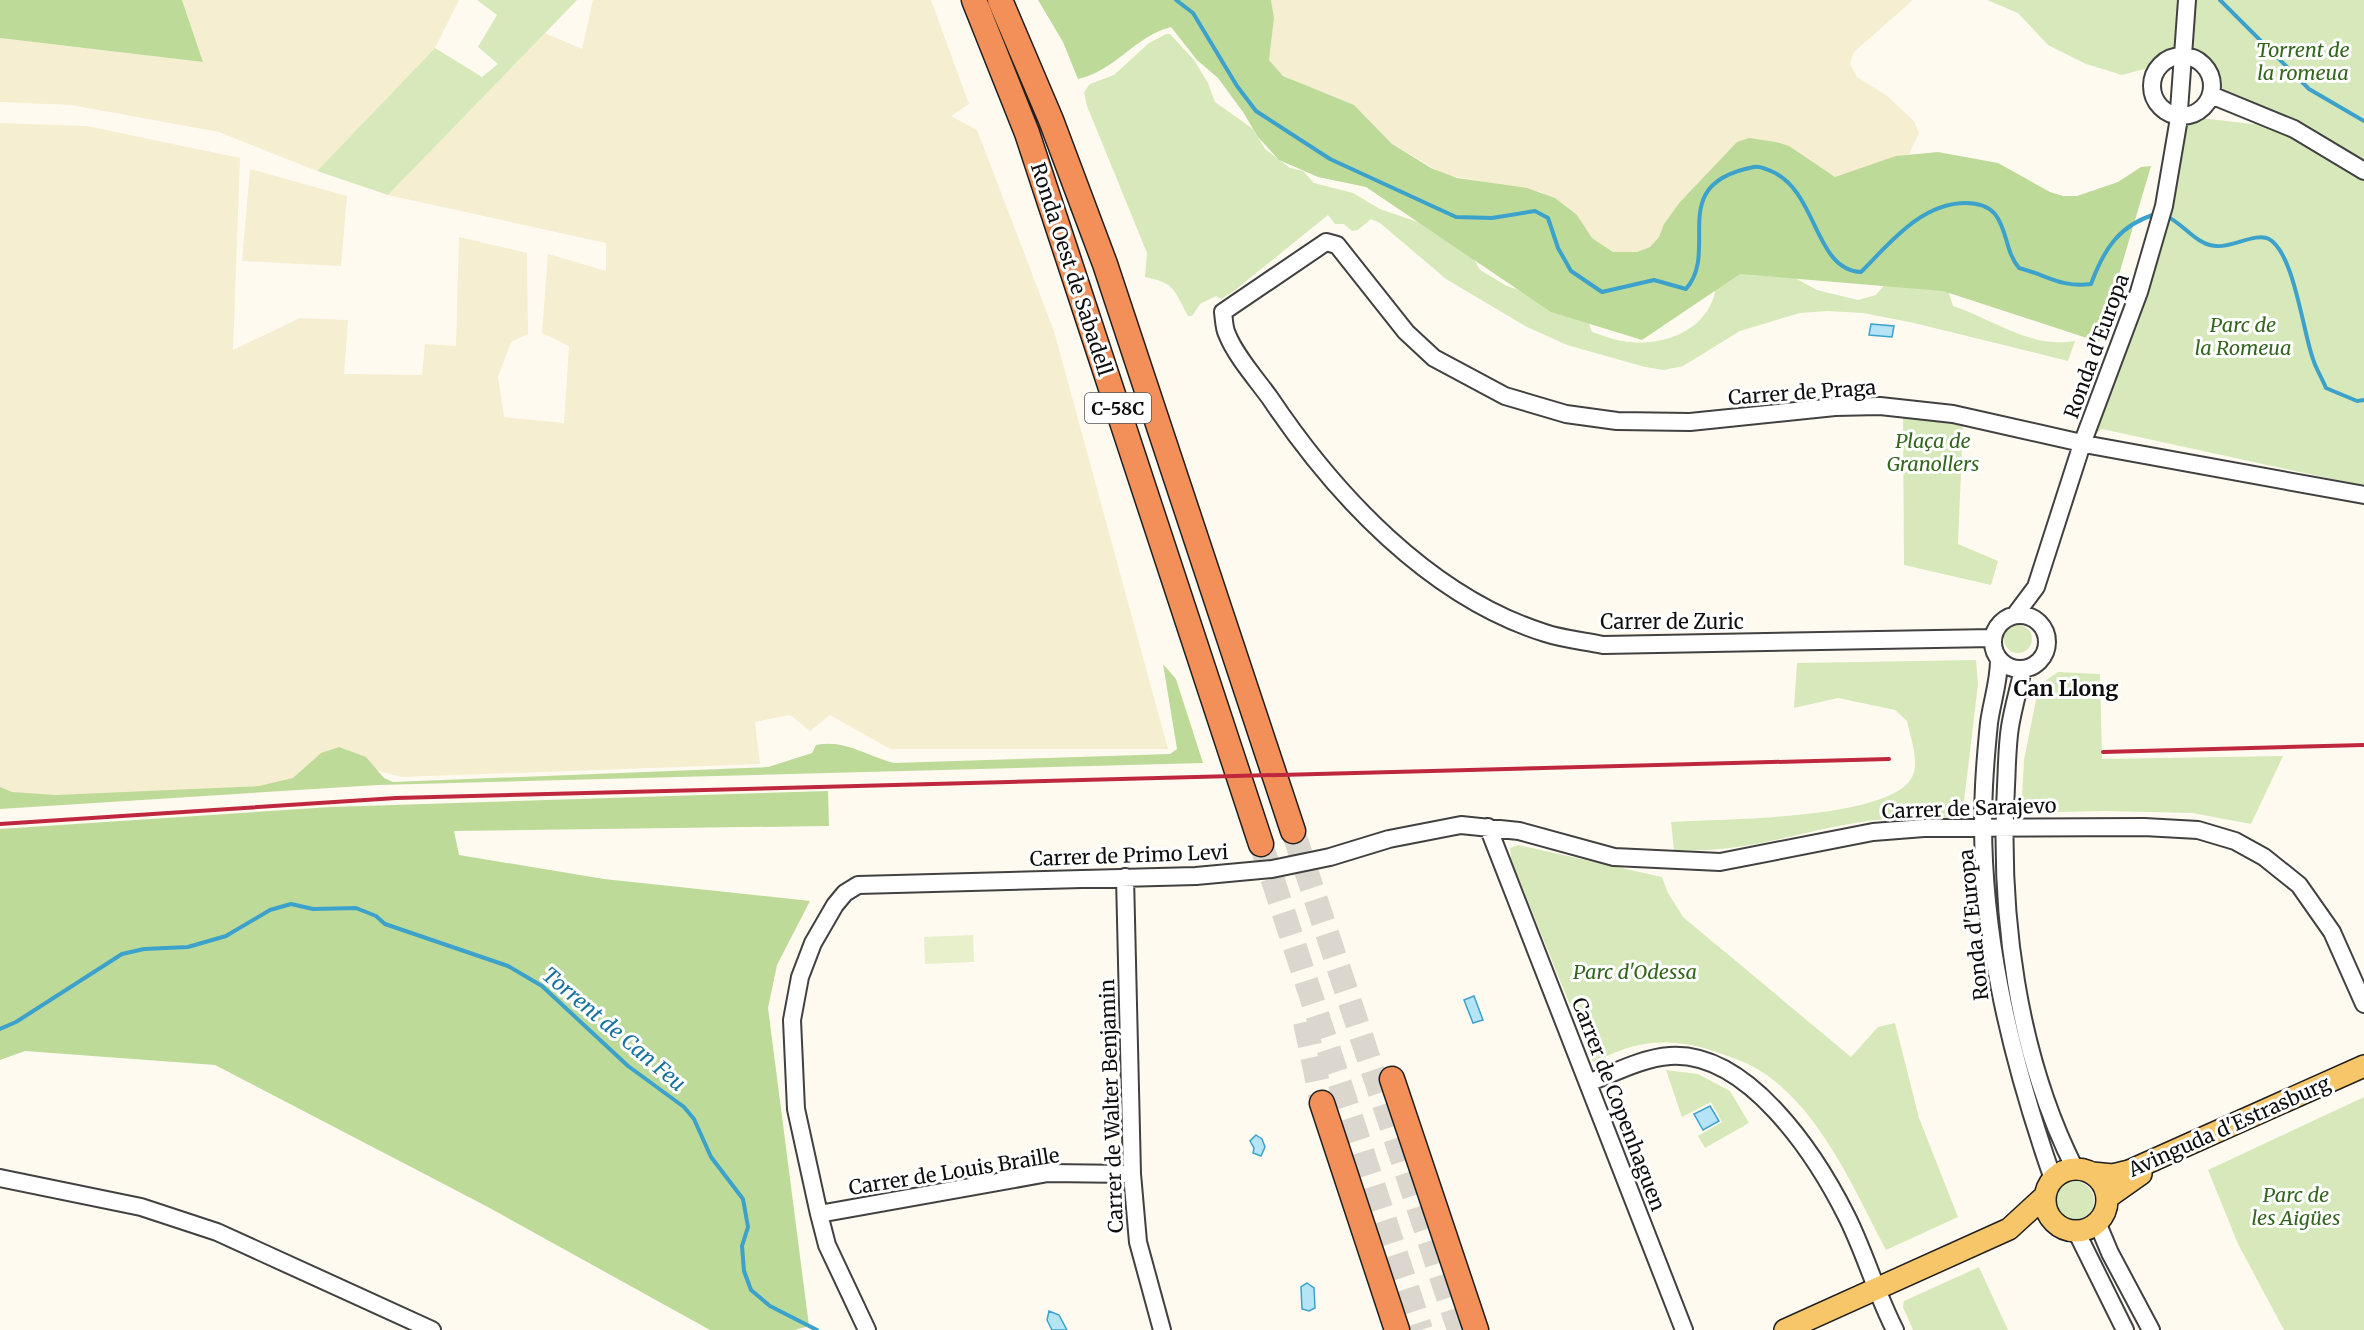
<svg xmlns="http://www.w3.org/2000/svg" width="2364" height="1330" font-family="Merriweather,serif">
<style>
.farmland{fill:#f5eed0}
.green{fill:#d7e9ba}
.forest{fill:#bdda99}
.pitch{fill:#e7f0cb}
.water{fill:#b5e4f6;stroke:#3ca2cc;stroke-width:1.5}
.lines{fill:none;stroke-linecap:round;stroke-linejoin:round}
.stream{stroke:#3ca2cc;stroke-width:4}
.highway-tunnel{stroke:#dbd7ce;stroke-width:24;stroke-dasharray:24 12;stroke-linecap:butt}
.minor-casing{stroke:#414141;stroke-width:20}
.major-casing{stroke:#1f1f1f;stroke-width:24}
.highway-casing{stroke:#1f1f1f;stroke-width:27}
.minor{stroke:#fff;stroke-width:16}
.major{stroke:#f7c668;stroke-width:21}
.highway{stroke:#f3905a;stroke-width:24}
.rail{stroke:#be273d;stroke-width:4}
.labels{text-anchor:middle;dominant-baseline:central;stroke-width:6;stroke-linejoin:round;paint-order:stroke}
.shield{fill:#fff;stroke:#565656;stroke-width:1.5}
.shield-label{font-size:18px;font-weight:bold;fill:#0e0e0e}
.park-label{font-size:20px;font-style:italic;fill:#35661f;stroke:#fff}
.street-label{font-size:20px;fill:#0e0e0e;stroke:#fff}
.neighbourhood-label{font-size:21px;font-weight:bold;fill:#0e0e0e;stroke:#fff}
.water-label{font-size:21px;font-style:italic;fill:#1872a0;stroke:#fff}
</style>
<rect width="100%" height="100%" fill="#fffaf0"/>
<path class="farmland" d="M 182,0 L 459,0 L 435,48 L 317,171 L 219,132 L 71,105 L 0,102 L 0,38 L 203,62 Z
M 593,0 L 931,0 L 969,104 L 951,116 L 977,130 L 1054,331 L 1168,749 L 890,749 L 830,715 L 810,731 L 790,715 L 755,722 L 760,764 L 402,777 L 334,759 L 282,785 L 29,798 L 0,791 L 0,123 L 87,126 L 240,158 L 233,350 L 300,318 L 348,320 L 344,374 L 422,375 L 425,344 L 456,346 L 459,237 L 527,253 L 528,334 L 511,342 L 498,377 L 504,417 L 564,423 L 569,346 L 542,333 L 548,254 L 606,271 L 606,243 L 388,195 L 545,33 L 582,49 Z
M 1271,0 L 1913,0 L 1854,52 L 1850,64 L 1857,77 L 1886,95 L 1914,121 L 1919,133 L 1909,154 L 1835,177 L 1799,154 L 1728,152 L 1680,202 L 1664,224 L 1659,237 L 1650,247 L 1637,252 L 1613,252 L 1592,238 L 1577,215 L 1541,192 L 1445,175 L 1392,144 L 1354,105 L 1297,82 L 1277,72 L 1269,60 L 1274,18 Z
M 250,169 L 347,196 L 341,266 L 242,261 Z"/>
<path class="green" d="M 477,0 L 577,0 L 388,195 L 317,171 L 435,48 L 482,77 L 498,64 L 478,47 L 497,15 Z
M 1987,0 L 2364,0 L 2364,164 L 2216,91 L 2214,67 L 2194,52 L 2169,53 L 2148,68 L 2122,75 L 2086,64 L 2048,45 L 2018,13 Z
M 1166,34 L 1170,34 L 1194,60 L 1208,83 L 1215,102 L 1253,129 L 1265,149 L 1290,168 L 1303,171 L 1314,183 L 1353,193 L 1380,209 L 1438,229 L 1470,252 L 1480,270 L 1507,286 L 1585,312 L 1592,332 C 1602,335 1613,340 1623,341 C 1663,348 1710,330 1716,287 L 1736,271 L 1784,272 L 1817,290 L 1858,300 L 1876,295 L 1886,283 L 1947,287 L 1953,306 C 1995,320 2031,349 2075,341 L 2068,361 L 1914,323 L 1863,313 L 1827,311 L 1800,313 L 1740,331 L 1683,366 L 1664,370 L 1645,367 L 1567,345 L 1527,327 L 1446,279 L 1380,223 L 1371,219 L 1358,230 L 1352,231 L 1344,224 L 1335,224 L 1328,215 L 1234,291 L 1221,299 L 1216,296 L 1200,304 L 1192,316 L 1188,316 C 1174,290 1175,283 1145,277 L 1147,253 L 1087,106 L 1084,92 L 1090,84 L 1114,75 L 1149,43 Z
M 2184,116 L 2294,129 L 2364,174 L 2364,486 L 2102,429 L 2082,444 Z
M 1903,418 L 1963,423 L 1958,544 L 1998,561 L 1991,585 L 1904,565 Z
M2004 639a14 14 0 1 1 28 0a14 14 0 1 1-28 0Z
M 1976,660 L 1978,684 L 1963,810 L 1958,818 C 1928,819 1897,817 1867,821 C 1798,831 1747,854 1674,850 L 1671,822 C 1720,819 1885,820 1911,779 C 1921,765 1910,736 1907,721 L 1895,710 L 1838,698 L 1794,708 L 1797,663 Z
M 2058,672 L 2100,674 L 2102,759 L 2283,756 L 2251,824 L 2192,813 L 2103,811 L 2021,813 L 2024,760 L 2039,685 Z
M 1518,845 L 1662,877 L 1668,893 L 1683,917 L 1851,1057 L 1878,1027 L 1895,1023 L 1919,1118 L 1958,1217 L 1886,1250 C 1855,1191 1820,1109 1762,1072 C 1749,1063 1731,1057 1716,1052 C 1689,1042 1660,1039 1631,1047 C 1619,1050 1606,1057 1593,1062 L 1511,859 L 1510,848 Z
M 1666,1070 L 1698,1074 L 1730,1091 L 1749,1123 L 1705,1148 L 1698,1136 L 1722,1122 L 1711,1102 L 1682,1117 Z
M 2364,1097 L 2364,1330 L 2284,1330 L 2238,1244 L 2208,1170 Z
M2054 1201a20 20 0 1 1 40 0a20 20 0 1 1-40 0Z
M 1979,1267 L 2008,1330 L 1913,1330 L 1903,1307 L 1904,1301 Z"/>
<path class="forest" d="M 0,0 L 182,0 L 203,62 L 0,38 Z
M 1038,0 L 1271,0 L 1274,18 L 1269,60 L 1283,76 L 1354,105 L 1392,144 L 1431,168 L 1457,178 L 1527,188 L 1555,198 L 1577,215 L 1592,238 L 1613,252 L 1637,252 L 1650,247 L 1659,237 L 1664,224 L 1680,202 L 1737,142 L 1749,138 L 1776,142 L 1789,146 L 1835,177 L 1896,156 L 1938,152 L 1998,163 L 2050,192 L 2063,196 L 2077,196 L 2118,182 L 2141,167 L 2151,166 L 2099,342 L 1943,291 L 1740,274 L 1642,340 L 1551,312 L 1366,187 L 1318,177 L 1279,160 L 1258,137 L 1243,112 L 1218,78 L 1197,60 L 1171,27 C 1135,36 1115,71 1078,79 L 1063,42 Z
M 1163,664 L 1176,679 L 1203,763 L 378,785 L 0,809 L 0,787 L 12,792 L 56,795 L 259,786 L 293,778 L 321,753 L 339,747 L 366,757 L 384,778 L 393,782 L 768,767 L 812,753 L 816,745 C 845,739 867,756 894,763 L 1170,754 L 1177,749 Z
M 828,791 L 829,826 L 454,831 L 459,855 L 604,879 L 810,901 L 777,965 L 768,1008 L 809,1326 L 795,1330 L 710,1330 L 486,1206 L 215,1065 L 25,1051 L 0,1060 L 0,829 L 331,807 Z"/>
<path class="pitch" d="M 973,935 L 974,962 L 925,964 L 924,937 Z"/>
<path class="water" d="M 1871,324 L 1894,326 L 1892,337 L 1869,335 Z
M 1474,996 L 1483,1020 L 1473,1023 L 1464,1000 Z
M 1710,1106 L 1719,1121 L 1703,1130 L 1694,1114 Z
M 1256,1135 L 1262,1139 L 1265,1147 L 1261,1156 L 1253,1153 L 1254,1148 L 1250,1141 Z
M 1307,1283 L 1314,1288 L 1315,1308 L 1309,1311 L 1302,1309 L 1301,1287 Z
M 1049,1311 L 1059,1315 L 1067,1330 L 1052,1330 L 1047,1320 Z"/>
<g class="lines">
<path class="stream" d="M 1176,0 L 1193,13 L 1237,86 L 1256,111 L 1330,159 L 1456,217 L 1492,218 L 1535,211 L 1548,218 L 1558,248 L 1571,271 L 1602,292 L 1654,280 L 1686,289 C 1721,249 1664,184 1754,167 C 1760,166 1765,169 1771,171 C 1818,191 1814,270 1861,272 C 1890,243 1921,203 1966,203 C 1976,203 1988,206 1995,214 C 2008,231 2005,251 2019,268 C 2047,275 2061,288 2091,284 C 2104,249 2119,225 2156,214
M 2220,0 L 2309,89 L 2364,121
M 2166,216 C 2183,223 2196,245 2216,246 C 2232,248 2256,232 2269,239 C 2294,253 2303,332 2313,359 C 2316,369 2322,378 2326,388 L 2357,401 L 2364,400
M 0,1029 L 16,1022 L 122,954 L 144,949 L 188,947 L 226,936 L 270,910 L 291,904 L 313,909 L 356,908 L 376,916 L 385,924 L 508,966 L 542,986 L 628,1066 L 684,1107 L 694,1119 L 711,1157 L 743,1199 L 748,1227 L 742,1246 L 744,1271 L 751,1290 L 770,1306 L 817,1330"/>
<path class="highway-tunnel" d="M 1293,831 L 1459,1330
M 1261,844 L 1421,1330
M 1305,1022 L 1322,1103"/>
<g class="minor-casing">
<path id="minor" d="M2152 86a30 30 0 1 1 60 0a30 30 0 1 1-60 0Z
M 2211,95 L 2294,129 L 2364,171
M1993 642a27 27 0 1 1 54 0a27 27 0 1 1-54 0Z
M 2015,615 L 2036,587 L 2082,444 L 2139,292 L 2164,206 L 2178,124 L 2187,0
M 1993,638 L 1603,645 C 1584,641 1563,639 1545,633 C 1430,597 1335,495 1270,398 C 1257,380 1235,355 1227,334 C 1224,328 1224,319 1223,312 L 1326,242 L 1337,245 L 1406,332 L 1434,358 L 1505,396 L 1566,414 L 1617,421 L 1690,422 L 1835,407 L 1880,406 L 1953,414 L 2095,446 L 2364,495
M 1999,660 C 1999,682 1992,701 1989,723 C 1987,743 1985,765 1984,786 C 1977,921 2009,1053 2053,1179
M 2023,669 C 2019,688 2013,708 2010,727 C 2007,746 2007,767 2006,786 C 1999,914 2017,1054 2075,1169
M 1488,827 L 1684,1330
M 1125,877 L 1132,1174 L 1138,1242 L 1162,1330
M 1588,1083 C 1614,1073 1642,1058 1670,1056 C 1748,1051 1816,1155 1847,1217 C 1865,1253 1876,1293 1895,1330
M 0,1178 L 141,1207 L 217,1232 L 432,1330
M 819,1214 L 1048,1173 L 1132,1174
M 2097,1222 L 2110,1253 L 2151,1330
M 2076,1231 L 2125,1330
M 867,1330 L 827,1245 L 819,1214 L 796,1109 L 792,1020 L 800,977 L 813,943 L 835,905 L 845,893 L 858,885 L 1196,876 L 1272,869 L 1330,857 L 1389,839 L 1461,825 L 1519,831 L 1614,857 L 1720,862 L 1873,832 L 1924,828 L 2144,827 L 2198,830 L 2235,841 L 2264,857 L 2299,885 L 2332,932 L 2364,1004"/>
</g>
<g class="major-casing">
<path id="major" d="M2045 1200a31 31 0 1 1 62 0a31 31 0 1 1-62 0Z
M 2092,1173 L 2113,1175 L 2129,1171 L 2364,1066
M 2107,1198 L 2141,1174
M 1785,1330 L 2009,1229 L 2045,1196"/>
</g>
<g class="highway-casing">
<path id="highway" d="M 974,0 L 1027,133 L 1049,200 L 1261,844
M 1000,0 L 1051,120 L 1105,264 L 1293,831
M 1392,1079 L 1476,1330
M 1322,1103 L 1397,1330"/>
</g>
<use href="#minor" class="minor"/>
<use href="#major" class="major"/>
<use href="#highway" class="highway"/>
<path class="rail" d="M 2103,752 L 2364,745
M 0,824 L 396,798 L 1889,759"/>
</g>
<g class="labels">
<rect class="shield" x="1085" y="393" width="66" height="30" rx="4.5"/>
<g class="shield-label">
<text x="1118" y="408">C-58C</text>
</g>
<g class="park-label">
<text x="2303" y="49">Torrent de<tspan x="2303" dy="23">la romeua</tspan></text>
<text x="2243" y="324">Parc de<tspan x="2243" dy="23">la Romeua</tspan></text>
<text x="1933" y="440">Plaça de<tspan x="1933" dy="23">Granollers</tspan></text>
<text x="1635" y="971">Parc d'Odessa</text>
<text x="2296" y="1194">Parc de<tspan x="2296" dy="23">les Aigües</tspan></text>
</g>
<g class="street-label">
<text transform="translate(1072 269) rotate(72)">Ronda Oest de Sabadell</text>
<text transform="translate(2096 346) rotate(-70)">Ronda d'Europa</text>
<text transform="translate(1802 392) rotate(-4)">Carrer de Praga</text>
<text x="1672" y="621">Carrer de Zuric</text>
<text transform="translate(1969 808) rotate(-2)">Carrer de Sarajevo</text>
<text transform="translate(1129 855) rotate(-2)">Carrer de Primo Levi</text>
<text transform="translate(1973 925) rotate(-96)">Ronda d'Europa</text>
<text transform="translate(1619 1104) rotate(69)">Carrer de Copenhaguen</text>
<text transform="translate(1111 1106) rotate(-92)">Carrer de Walter Benjamin</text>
<text transform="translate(2229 1126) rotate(-24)">Avinguda d'Estrasburg</text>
<text transform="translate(954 1171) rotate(-9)">Carrer de Louis Braille</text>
</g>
<g class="neighbourhood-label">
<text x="2066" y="688">Can Llong</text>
</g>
<g class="water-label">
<text transform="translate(614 1029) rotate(40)">Torrent de Can Feu</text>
</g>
</g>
</svg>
